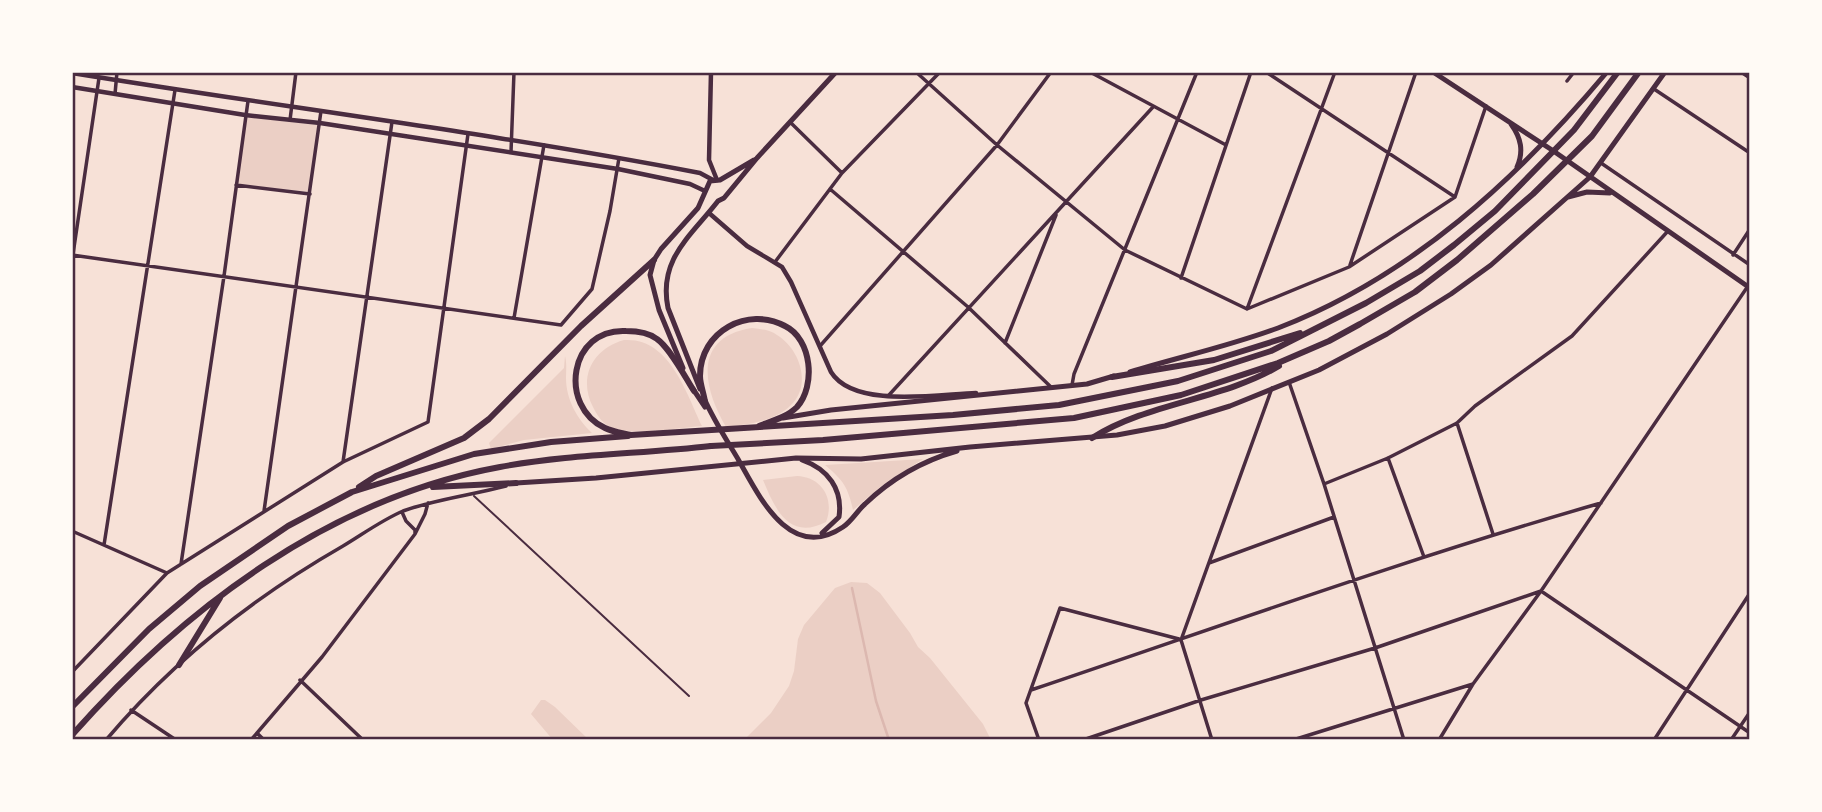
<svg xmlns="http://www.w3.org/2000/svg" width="1822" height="812" font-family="'DejaVu Sans',sans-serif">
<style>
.green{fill:#ebcfc5}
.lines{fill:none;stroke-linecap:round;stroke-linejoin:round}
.stream{stroke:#dcb8b0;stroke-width:2.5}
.service{stroke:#4a2c40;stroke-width:2}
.minor{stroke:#4a2c40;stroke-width:3.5}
.tertiary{stroke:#4a2c40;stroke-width:4.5}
.secondary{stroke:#4a2c40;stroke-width:5}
.trunk{stroke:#4a2c40;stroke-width:6}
.motorway{stroke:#4a2c40;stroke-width:6}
.neatline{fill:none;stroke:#4a2c40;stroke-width:2.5}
</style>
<rect width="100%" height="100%" fill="#f7e1d7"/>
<path class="green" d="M 246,117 L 318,125 L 309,192 L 237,184 Z
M 752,328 C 761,329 770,330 777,335 C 800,349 812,385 791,405 C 774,422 748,424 726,427 C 703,388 692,337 752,328 Z
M 624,340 C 669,337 686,392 702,426 C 679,428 631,436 610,427 C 602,423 597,415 593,407 C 578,378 592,349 624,340 Z
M 565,356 C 567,364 566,370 566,378 C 566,399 577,419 592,433 L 524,440 L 491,449 L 489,443 L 564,368 Z
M 923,459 L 880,487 L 853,510 C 848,487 843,480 825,465 Z
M 797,476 C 822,477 835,499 826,522 C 789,541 775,509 763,480 Z
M 851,582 L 867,583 L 880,593 L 910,633 L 918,647 L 930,658 L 983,724 L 991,740 L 744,740 L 771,713 L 789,686 L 794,671 L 798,639 L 804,625 L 835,588 Z
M 541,700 L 545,700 L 555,707 L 589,740 L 553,740 L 531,714 Z"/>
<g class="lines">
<path class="stream" d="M 852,588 L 876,701 L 889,740"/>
<path class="service" d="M 474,496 L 689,696"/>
<path class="minor" d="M 916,72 L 997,145 L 1125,250 L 1247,309
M 1090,72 L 1226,145
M 1266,72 L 1455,197
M 1741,72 L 1750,78
M 1567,81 L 1574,72
M 1654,89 L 1750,153
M 115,94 L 117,72
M 290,120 L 296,72
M 790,122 L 842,173
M 511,152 L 514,72
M 1601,163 L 1750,265
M 236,185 L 310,194
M 830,189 L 968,307 L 1052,388
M 72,255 L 561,325 L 592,289 L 610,211 L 619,158
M 1733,255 L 1750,229
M 72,261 L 99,78
M 775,262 L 842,173 L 940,72
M 1350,265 L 1416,72
M 1181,278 L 1251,72
M 1247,309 L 1349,267 L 1455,197 L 1486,106
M 1247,309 L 1335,72
M 514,318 L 544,145
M 1005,343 L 1056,215
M 820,346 L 997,145 L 1051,72
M 1289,382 L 1324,484 L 1404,740
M 1072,385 L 1074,374 L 1197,72
M 889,395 L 1153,107
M 1457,423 L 1493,534
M 1388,458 L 1424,557
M 343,462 L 392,122
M 1324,484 L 1388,458 L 1457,423 L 1475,406 L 1572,336 L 1668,231
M 264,511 L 321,111
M 402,512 L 406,521 L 415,530 L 415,533
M 72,531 L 167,573
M 104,545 L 175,90
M 1209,563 L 1334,517
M 181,564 L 224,276 L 248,101
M 1181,640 L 1272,388
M 1181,640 L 1212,740
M 72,672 L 167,573 L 343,462 L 428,422 L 468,134
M 300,680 L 363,740
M 1031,690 C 1221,626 1409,558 1601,503
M 131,710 L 176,740
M 257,733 L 264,740
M 106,740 C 172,662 254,597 343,546 C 363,534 382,520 403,511 C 436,499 472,495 506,486
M 251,740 L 322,657 L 415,534 L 425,514 L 428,503
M 1039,740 L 1026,703 L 1060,608 L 1179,639
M 1083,740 L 1201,700 L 1375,648 L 1541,591 L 1750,733
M 1293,740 L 1473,684
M 1439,740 L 1473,684 L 1541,591 L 1748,286
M 1654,740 L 1750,593
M 1731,740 L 1750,712"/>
<path class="tertiary" d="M 711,72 L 709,160 L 717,180
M 72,73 C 281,107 492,133 700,173 L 713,180
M 72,87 L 245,115 L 320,123 L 618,169 L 690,184 L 705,191
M 709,213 L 747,246 L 782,267 L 791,282 L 831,372 C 854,409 939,394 976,393"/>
<path class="secondary" d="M 1433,72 L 1552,150 L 1750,288
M 1511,124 C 1521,138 1524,151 1517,167
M 1568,197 L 1587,192 L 1610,193
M 683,368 L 659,310 L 650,275 L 654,260 L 661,249 L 698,208 L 710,181 L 720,180 L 754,160
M 1130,372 C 1179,357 1230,346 1278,328 C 1411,277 1517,179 1607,72
M 693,389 L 705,407
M 700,389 L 668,308 C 658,259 691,236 718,201 L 724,198 L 757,158 L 836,72
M 704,398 C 713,419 726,439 738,459 C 759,496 790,563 843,527 C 852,521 857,511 865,504 C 891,479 922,461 957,451
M 783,418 L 831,410 L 1087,384 L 1114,376
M 802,460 C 828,469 843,489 839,517 L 822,533
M 516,483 L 596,478 L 796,458 L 861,459 L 970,447 L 1117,435 L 1165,426 L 1230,406 L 1319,370 L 1387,334 L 1451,294 L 1491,265 L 1590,177 L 1665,72"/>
<path class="trunk" d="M 359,487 L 376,476 L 464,438 L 489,419 L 581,326 L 654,260
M 433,487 L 516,483
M 179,665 L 220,598
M 72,707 L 149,629 L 200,586 L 288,526 L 352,492 L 474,454 L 551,442 L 628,436
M 72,735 C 184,608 330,498 500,467 C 570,454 641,454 711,446"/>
<path class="motorway" d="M 1112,377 L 1214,360 L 1300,333
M 694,391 C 685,377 670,348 657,339 C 648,332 637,331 626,331 C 569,328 558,406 605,428 C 613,432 623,433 631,435 L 953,415 L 1059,405 L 1178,381 L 1271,351 L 1366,303 L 1420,271 L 1454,245 L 1495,211 L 1574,130 L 1618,72
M 705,402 C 704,394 700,384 700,376 C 700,331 748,306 785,326 C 812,339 816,386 797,407 C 787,417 772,421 759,426
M 1092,438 C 1149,402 1222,400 1279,366
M 711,446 L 823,440 L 1074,418 L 1181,395 L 1278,363 L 1329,341 L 1360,324 L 1415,292 L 1457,260 L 1533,194 L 1592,136 L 1639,72"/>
</g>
<rect width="1822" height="812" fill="none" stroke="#fffaf5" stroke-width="147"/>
<rect x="74" y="74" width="1674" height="664" class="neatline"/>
</svg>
